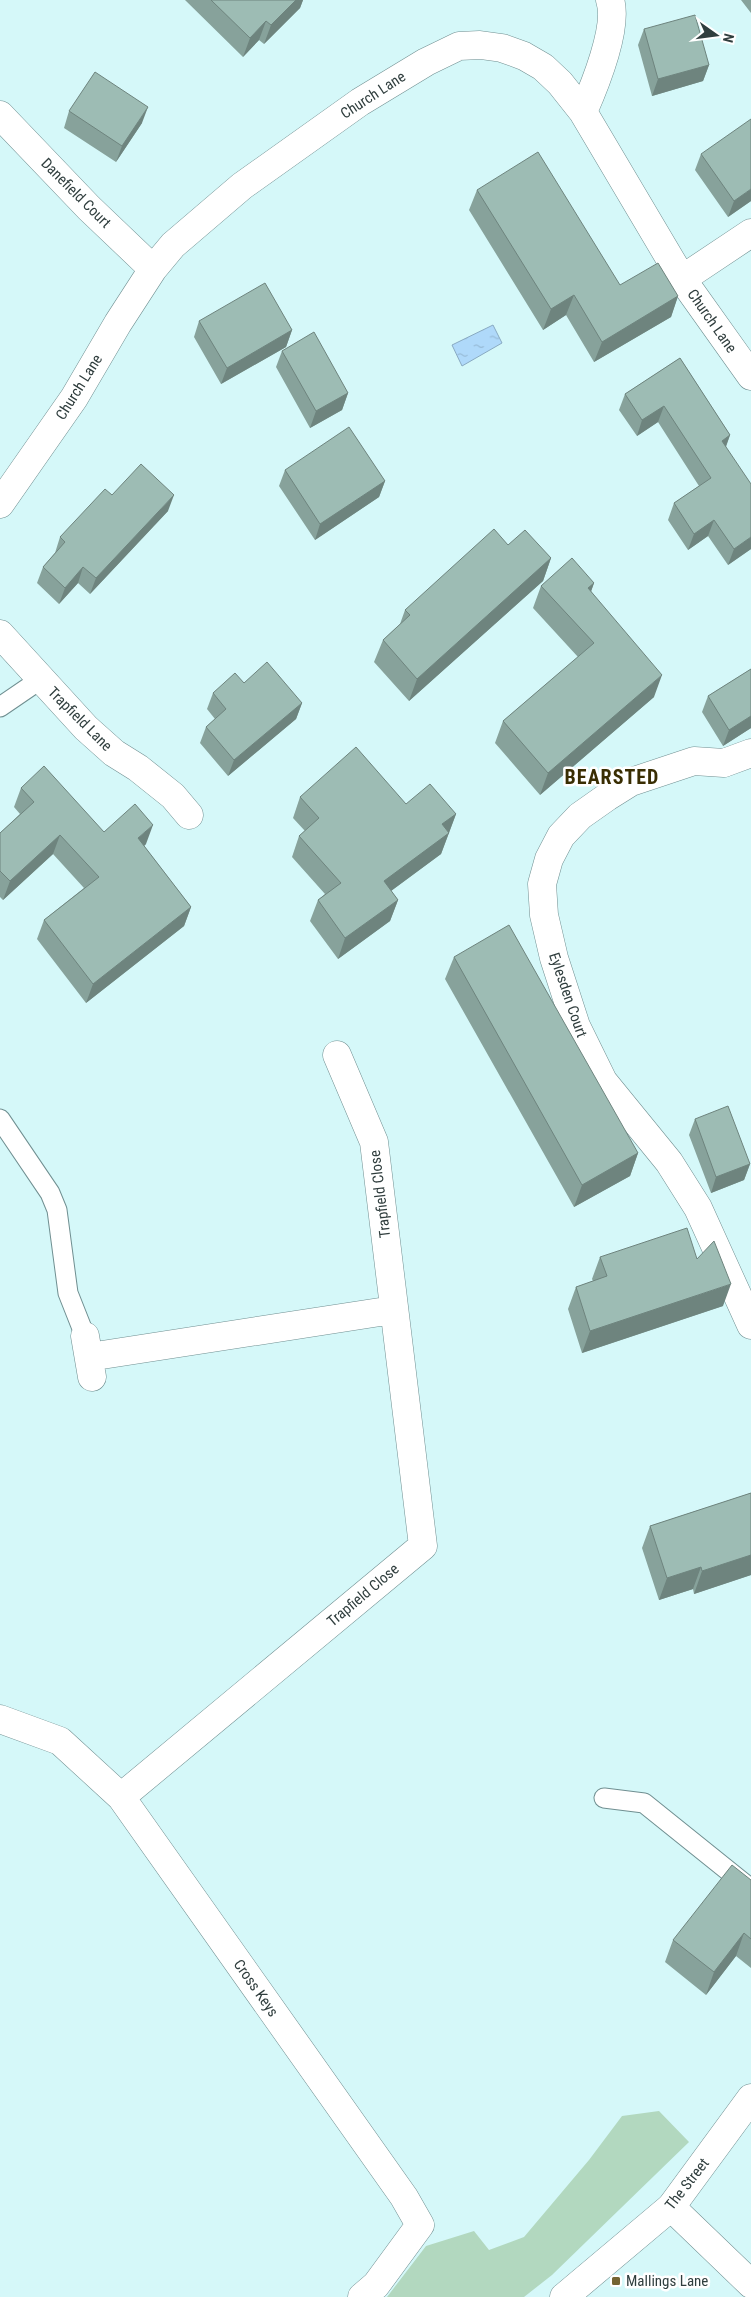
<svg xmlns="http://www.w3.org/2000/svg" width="751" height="2297" font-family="'Roboto Condensed',sans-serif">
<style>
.green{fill:#b2d8bf}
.water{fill:url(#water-ripples);stroke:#89aac2}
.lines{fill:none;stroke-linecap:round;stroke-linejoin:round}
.service-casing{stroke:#708f91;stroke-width:21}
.minor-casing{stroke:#708f91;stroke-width:29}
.tertiary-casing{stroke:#708f91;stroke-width:29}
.service{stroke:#fff;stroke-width:19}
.minor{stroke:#fff;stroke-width:28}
.tertiary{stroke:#fff;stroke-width:28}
.wall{fill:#87a29b}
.shaded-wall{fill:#6e847e}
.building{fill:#9dbcb4;stroke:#6e847e}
.poi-dot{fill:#746432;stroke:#fff;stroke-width:2}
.labels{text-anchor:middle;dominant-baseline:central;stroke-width:5;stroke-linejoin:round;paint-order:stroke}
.street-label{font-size:15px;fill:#303e3e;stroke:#fff}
.poi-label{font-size:15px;fill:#303e3e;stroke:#fff;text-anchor:start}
.district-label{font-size:20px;font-weight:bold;letter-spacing:1px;fill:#392d02;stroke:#fff}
</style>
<defs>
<pattern id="water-ripples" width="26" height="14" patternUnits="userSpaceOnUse" patternTransform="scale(1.25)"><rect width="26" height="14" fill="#afd9fa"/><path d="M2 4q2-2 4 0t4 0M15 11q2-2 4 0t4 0" fill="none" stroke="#97bbd7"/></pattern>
</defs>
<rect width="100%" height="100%" fill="#d5f8f9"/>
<path class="green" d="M 659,2111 L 689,2142 L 552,2275 L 524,2297 L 387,2297 L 426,2246 L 474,2231 L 489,2250 L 524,2237 L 589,2160 L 622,2116 Z"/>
<path class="water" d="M 493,325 L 502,343 L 462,366 L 452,345 Z"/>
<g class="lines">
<g class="service-casing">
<path id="service" d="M 0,707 L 41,679
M 0,1119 L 50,1193 L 57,1210 L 68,1293 L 85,1336
M 604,1798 L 644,1803 L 751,1889"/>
</g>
<g class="minor-casing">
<path id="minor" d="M 583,112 C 594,87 619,27 610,0
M 0,115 L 89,208 L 153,269
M 682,279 L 751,233
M 0,504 L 74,398 L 118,323 L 153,269 L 173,245 L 242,186 L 360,102 L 426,62 L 459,46 L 480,45 L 502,48 L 524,56 L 543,67 L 560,83 L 583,112 L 682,279 L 751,376
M 0,634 L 86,728 L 114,753 L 138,768 L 173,796 L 189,815
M 751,753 L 724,763 L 694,761 L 631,782 L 607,797 L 580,816 L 561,836 L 549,859 L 542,884 L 544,915 L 554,958 L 576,1026 L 603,1081 L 669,1162 L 698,1208 L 751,1325
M 85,1336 L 92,1377
M 89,1357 L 393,1310
M 0,1719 L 60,1741 L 121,1797 L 404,2197 L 420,2225 L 376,2285 L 362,2297
M 121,1797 L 423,1546 L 374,1142 L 337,1055
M 671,2207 L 751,2284"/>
</g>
<g class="tertiary-casing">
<path id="tertiary" d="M 564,2297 L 671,2207 L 751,2098"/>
</g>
<use href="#service" class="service"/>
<use href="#minor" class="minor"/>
<use href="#tertiary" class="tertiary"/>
</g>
<path class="wall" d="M 185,0 L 303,0 L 300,8 L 264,44 L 259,40 L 243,57 Z
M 741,0 L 751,0 L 751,13 Z
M 644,29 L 709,65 L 703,81 L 652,96 L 638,45 Z
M 69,111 L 142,123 L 116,162 L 64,128 Z
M 701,154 L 751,201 L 728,217 L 695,170 Z
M 477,190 L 620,285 L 678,296 L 671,317 L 594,362 L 566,315 L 543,330 L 469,210 Z
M 199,321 L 292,330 L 286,347 L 221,384 L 194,337 Z
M 282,351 L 348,393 L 342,410 L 310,428 L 276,367 Z
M 680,358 L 730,435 L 726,447 L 751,549 L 728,565 L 708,536 L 688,550 L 668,520 L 674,503 L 699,486 L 658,422 L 637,436 L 619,410 L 625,394 Z
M 285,470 L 385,481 L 379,497 L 315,540 L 279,486 Z
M 112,495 L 168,511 L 90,594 L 78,583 L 59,604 L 37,583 L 43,567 L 55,553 L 60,537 Z
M 508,545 L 551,558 L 543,581 L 409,701 L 374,662 L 383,640 L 400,624 L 405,610 Z
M 594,583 L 591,591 L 654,697 L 540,795 L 495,743 L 503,721 L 578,657 L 533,608 L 541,586 Z
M 751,669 L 751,728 L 723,746 L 702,712 L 708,696 Z
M 244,683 L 302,703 L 296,719 L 228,776 L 200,743 L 206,727 L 215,719 L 207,709 L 213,693 Z
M 21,788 L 104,832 L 146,844 L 144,846 L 191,907 L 184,926 L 86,1003 L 37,939 L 44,920 L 84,888 L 53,854 L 3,900 L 0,897 L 0,833 L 20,814 L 14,807 Z
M 300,797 L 406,804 L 456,814 L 441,854 L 391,891 L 398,900 L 390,921 L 338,959 L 310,921 L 318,900 L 325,894 L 292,857 L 299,836 L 305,831 L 293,818 Z
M 454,957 L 638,1153 L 630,1176 L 574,1207 L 445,979 Z
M 695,1119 L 750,1164 L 744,1180 L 711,1193 L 689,1135 Z
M 600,1257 L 723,1306 L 582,1353 L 568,1309 L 576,1287 L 593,1281 L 592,1279 Z
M 751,1493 L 751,1575 L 694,1594 L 693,1589 L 659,1600 L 642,1548 L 650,1526 Z
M 751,1880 L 751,1968 L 736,1956 L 706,1995 L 665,1962 L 673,1940 Z"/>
<path class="shaded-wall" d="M 296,0 L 303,0 L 300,8 L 264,44 L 271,25 Z
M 266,21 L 259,40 L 243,57 L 250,38 Z
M 709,65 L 703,81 L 652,96 L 658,79 Z
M 148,107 L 142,123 L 116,162 L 122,146 Z
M 751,189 L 751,201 L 728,217 L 734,201 Z
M 574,295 L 566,315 L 543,330 L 551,309 Z
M 678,296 L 671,317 L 594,362 L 602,342 Z
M 292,330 L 286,347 L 221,384 L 227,368 Z
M 348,393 L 342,410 L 310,428 L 316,411 Z
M 664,406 L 658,422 L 637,436 L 642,420 Z
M 730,435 L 724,451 L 722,441 Z
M 385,481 L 379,497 L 315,540 L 320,524 Z
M 174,495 L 168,511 L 90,594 L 96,578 Z
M 714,520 L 708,536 L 688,550 L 694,534 Z
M 751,537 L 751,549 L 728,565 L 734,549 Z
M 551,558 L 543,581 L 409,701 L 417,679 Z
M 83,567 L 78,583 L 59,604 L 65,588 Z
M 594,583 L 586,606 L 588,588 Z
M 662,675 L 654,697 L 540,795 L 548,773 Z
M 302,703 L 296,719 L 228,776 L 234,760 Z
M 751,716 L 751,728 L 723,746 L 729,730 Z
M 456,814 L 441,854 L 376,902 L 384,881 L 442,824 Z
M 153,825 L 146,844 L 131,858 L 138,838 Z
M 60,835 L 53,854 L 3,900 L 10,881 Z
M 398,900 L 390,921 L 338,959 L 345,938 Z
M 191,907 L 184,926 L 86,1003 L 93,984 Z
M 638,1153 L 630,1176 L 574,1207 L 582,1185 Z
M 750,1164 L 744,1180 L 711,1193 L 716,1177 Z
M 731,1284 L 723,1306 L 582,1353 L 590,1331 Z
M 751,1555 L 751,1575 L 694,1594 L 702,1571 Z
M 701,1567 L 693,1589 L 659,1600 L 667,1578 Z
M 744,1933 L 736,1956 L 706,1995 L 714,1972 Z"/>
<path class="building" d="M 211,0 L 296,0 L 271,25 L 266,21 L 250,38 Z
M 695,15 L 709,65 L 658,79 L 644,29 Z
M 95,72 L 148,107 L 122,146 L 69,111 Z
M 751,119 L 751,189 L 734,201 L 701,154 Z
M 538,152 L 620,285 L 658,263 L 678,296 L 602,342 L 574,295 L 551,309 L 477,190 Z
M 265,283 L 292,330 L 227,368 L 199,321 Z
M 314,332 L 348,393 L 316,411 L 282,351 Z
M 680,358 L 730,435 L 722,441 L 751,484 L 751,537 L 734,549 L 714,520 L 694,534 L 674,503 L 711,478 L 664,406 L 642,420 L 625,394 Z
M 349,427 L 385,481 L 320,524 L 285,470 Z
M 141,464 L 174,495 L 96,578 L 83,567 L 65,588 L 43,567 L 65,542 L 60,537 L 105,489 L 112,495 Z
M 494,529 L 508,545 L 525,530 L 551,558 L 417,679 L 383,640 L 410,615 L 405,610 Z
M 572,558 L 594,583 L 588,588 L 662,675 L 548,773 L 503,721 L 594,643 L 541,586 Z
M 267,662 L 302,703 L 234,760 L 206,727 L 226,709 L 213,693 L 235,673 L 244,683 Z
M 751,669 L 751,716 L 729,730 L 708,696 Z
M 356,747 L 406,804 L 430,784 L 456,814 L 442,824 L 449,833 L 384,881 L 398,900 L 345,938 L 318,900 L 341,883 L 299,836 L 319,818 L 300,797 Z
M 44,766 L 104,832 L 135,804 L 153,825 L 138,838 L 191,907 L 93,984 L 44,920 L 99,877 L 60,835 L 10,881 L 0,871 L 0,833 L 34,802 L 21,788 Z
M 509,925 L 638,1153 L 582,1185 L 454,957 Z
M 728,1106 L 750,1164 L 716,1177 L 695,1119 Z
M 687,1228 L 697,1259 L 714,1241 L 731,1284 L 590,1331 L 576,1287 L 607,1276 L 600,1257 Z
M 751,1493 L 751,1555 L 702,1571 L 701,1567 L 667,1578 L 650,1526 Z
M 732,1865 L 751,1880 L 751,1939 L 744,1933 L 714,1972 L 673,1940 Z"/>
<rect class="poi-dot" x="611" y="2276" width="10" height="10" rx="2.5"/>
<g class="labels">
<g class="street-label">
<text transform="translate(373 95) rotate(-33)">Church Lane</text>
<text transform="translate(76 193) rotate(45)">Danefield Court</text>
<text transform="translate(712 321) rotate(55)">Church Lane</text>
<text transform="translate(79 387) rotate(-58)">Church Lane</text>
<text transform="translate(80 719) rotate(45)">Trapfield Lane</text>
<text transform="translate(568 995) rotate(71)">Eylesden Court</text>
<text transform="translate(380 1194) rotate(-97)">Trapfield Close</text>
<text transform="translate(363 1595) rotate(-40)">Trapfield Close</text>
<text transform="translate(256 1988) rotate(55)">Cross Keys</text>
<text transform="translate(687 2184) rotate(-52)">The Street</text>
</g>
<g class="poi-label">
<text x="626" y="2281">Mallings Lane</text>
</g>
<g class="district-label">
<text x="612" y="777">BEARSTED</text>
</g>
</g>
<g transform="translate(716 35) rotate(104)" stroke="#ffffff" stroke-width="4" paint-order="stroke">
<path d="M0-4L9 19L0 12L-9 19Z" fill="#303e3e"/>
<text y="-8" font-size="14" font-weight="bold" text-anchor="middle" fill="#303e3e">N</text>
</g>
</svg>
